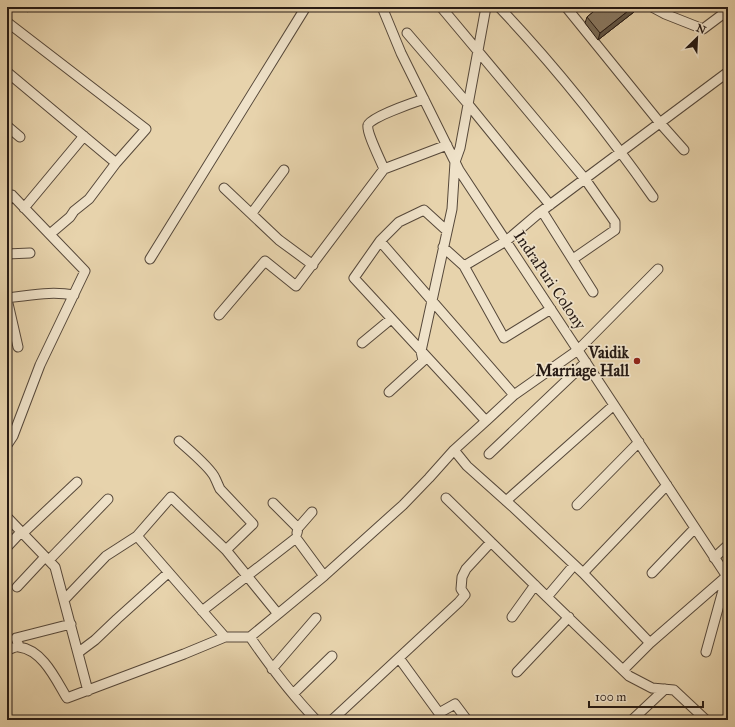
<svg xmlns="http://www.w3.org/2000/svg" width="735" height="727" font-family="'IM FELL Great Primer',serif">
<style>
.lines{fill:none;stroke-linecap:round;stroke-linejoin:round}
.minor-casing{stroke:#56483a;stroke-width:11}
.minor{stroke:#efe2c9;stroke-width:9}
.wall{fill:#776955;stroke:#261a14}
.shaded-wall{fill:#615545;stroke:#261a14}
.building{fill:#8a7a63;stroke:#261a14}
.poi-dot{fill:#8f2418;stroke:#efe2c9;stroke-width:1.5}
.labels{text-anchor:middle;dominant-baseline:central;stroke-width:3.5;stroke-linejoin:round;paint-order:stroke}
.street-label{font-size:16px;fill:#261a14;stroke:#efe2c9}
.poi-label{font-size:16px;font-weight:bold;fill:#261a14;stroke:#efe2c9;text-anchor:end}
</style>
<rect width="100%" height="100%" fill="#e7d3ac"/>
<filter id="stains"><feTurbulence type="fractalNoise" baseFrequency=".005" numOctaves="4"/><feColorMatrix values="0 0 0 0 .2 0 0 0 0 .09 0 0 0 0 .02 0 0 0 .5 -.17"/></filter>
<radialGradient id="worn" r=".72"><stop offset=".6" stop-color="#630" stop-opacity="0"/><stop offset="1" stop-color="#630" stop-opacity=".3"/></radialGradient>
<g class="lines">
<g class="minor-casing">
<path id="minor" d="M 382,7 L 401,53 L 459,170 L 728,578
M 441,7 L 585,179 L 615,222 L 615,230 L 573,259
M 499,7 C 555,66 606,130 653,197
M 566,7 L 660,123 L 684,150
M 652,7 L 665,14 L 703,29 L 723,14
M 7,22 L 146,129 L 116,163 L 89,199 L 74,211 L 70,217 L 50,234
M 407,33 L 468,104 L 550,205
M 7,72 L 116,163
M 7,126 L 20,137
M 384,169 C 381,161 366,132 368,125 C 369,118 415,102 424,99
M 224,188 L 279,240 L 313,265
M 7,202 L 12,195 L 85,271 L 40,365 L 13,436 L 7,445
M 24,208 L 84,136
M 542,211 L 593,292
M 252,213 L 284,170
M 380,241 L 399,222 L 424,210 L 447,231
M 443,247 L 464,266 L 504,338 L 551,309
M 7,254 L 30,253
M 150,259 L 304,10 L 301,7
M 464,266 L 506,241 L 539,213 L 728,72
M 7,298 C 29,295 52,291 74,295
M 7,299 L 18,347
M 219,315 L 265,261 L 296,286 L 384,169 L 447,145
M 362,343 L 391,319
M 389,392 L 423,361 L 421,351 L 452,209 L 455,162 L 460,148 L 486,7
M 514,395 L 578,350 L 658,269
M 486,421 L 514,395 L 380,241 L 354,278 L 486,421 L 454,450 L 467,466 L 514,508 L 583,573 L 667,485
M 179,441 C 188,449 211,468 215,478 C 217,482 218,485 220,489 L 253,524 L 226,550
M 489,454 L 586,362
M 446,498 L 547,597
M 506,501 L 614,405
M 273,503 L 298,528
M 577,505 L 639,442
M 7,517 L 55,567 L 88,691
M 23,533 L 77,482
M 297,533 L 298,528 L 312,512
M 137,536 L 171,497 L 226,550 L 278,614 L 250,637
M 7,547 L 21,532
M 714,558 L 728,545
M 49,560 L 108,499
M 574,565 L 547,597 L 629,676 L 652,688 L 674,690 L 706,720
M 583,573 L 650,643 L 623,670
M 652,573 L 695,528
M 17,587 L 45,557
M 64,600 L 106,556 L 137,536 L 225,637 L 250,637 C 270,666 291,694 316,720
M 202,611 L 296,538 L 324,576 L 403,505 L 429,478 L 454,450
M 278,614 L 324,576
M 512,617 L 535,585
M 650,643 L 727,576 L 706,652
M 19,646 L 16,638 L 71,624
M 7,650 C 11,649 16,646 19,647 C 43,650 56,680 67,698 L 184,654 L 225,637
M 79,652 L 95,640 L 117,619 L 168,573
M 399,658 L 439,713 L 455,704 L 467,720
M 272,669 L 316,618
M 517,672 L 569,617
M 293,694 L 332,656
M 332,720 L 459,602 L 465,595 L 461,589 L 462,577 L 466,569 L 491,542
M 632,720 L 665,689"/>
</g>
<use href="#minor" class="minor"/>
</g>
<path class="wall" d="M 21,7 L 32,7 L 28,12 Z
M 599,7 L 635,7 L 634,12 L 598,40 L 585,23 L 587,17 Z"/>
<path class="shaded-wall" d="M 30,7 L 32,7 L 28,12 Z
M 633,7 L 635,7 L 634,12 L 598,40 L 600,33 Z"/>
<path class="building" d="M 599,7 L 633,7 L 600,33 L 587,17 Z"/>
<circle class="poi-dot" cx="637" cy="361" r="4"/>
<g class="labels">
<g class="street-label">
<text transform="translate(550 280) rotate(56)">IndraPuri Colony</text>
</g>
<g class="poi-label">
<text x="629" y="352">Vaidik<tspan x="629" dy="18">Marriage Hall</tspan></text>
</g>
</g>
<rect width="735" height="727" fill="none" stroke="#e7d3ac" stroke-width="24"/>
<rect x="8" y="8" width="719" height="711" fill="none" stroke="#261a14" stroke-width="2"/>
<rect x="12" y="12" width="711" height="703" fill="none" stroke="#261a14"/>
<g transform="translate(697 38) rotate(24)" stroke="#efe2c9" stroke-width="3" paint-order="stroke">
<path d="M0-3L7 15L0 10L-7 15Z" fill="#261a14"/>
<text y="-6" font-size="11" font-weight="bold" text-anchor="middle" fill="#261a14">N</text>
</g>
<path d="M589 701v6h114v-6" fill="none" stroke="#261a14" stroke-width="2"/>
<text x="595" y="701" font-size="12" fill="#261a14" stroke="#efe2c9" stroke-width="3" paint-order="stroke">100 m</text>
<rect width="100%" height="100%" filter="url(#stains)"/>
<rect width="100%" height="100%" fill="url(#worn)"/>
</svg>
